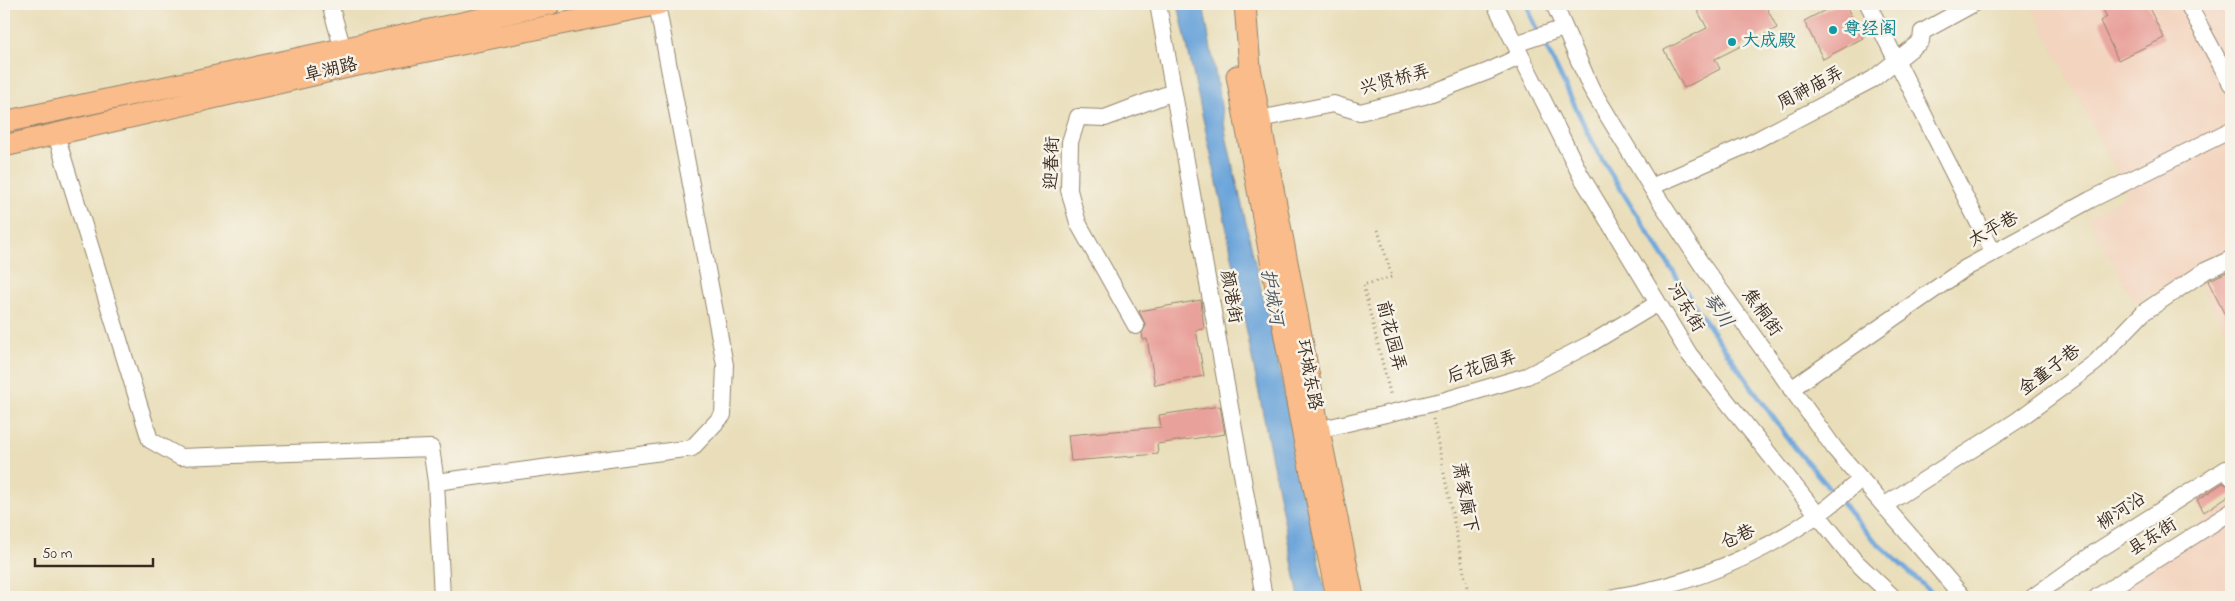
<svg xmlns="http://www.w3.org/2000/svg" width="2235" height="601" font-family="'Indie Flower','LXGW WenKai TC',sans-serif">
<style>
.built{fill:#f3d4bf}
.water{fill:#6ba4da;stroke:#53677c}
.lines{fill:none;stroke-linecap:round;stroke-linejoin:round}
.stream{stroke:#6ba4da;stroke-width:5}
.building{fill:#e9a19b}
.minor-casing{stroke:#92846c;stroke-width:18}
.major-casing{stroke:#92846c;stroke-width:23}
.path{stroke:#92846c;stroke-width:3;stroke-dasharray:1 4;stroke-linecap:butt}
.minor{stroke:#fff;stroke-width:16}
.major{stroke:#f9bc8a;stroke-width:21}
.culture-dot{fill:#0f9aa8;stroke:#f7f3e8;stroke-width:2}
.labels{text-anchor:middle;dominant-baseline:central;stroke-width:5;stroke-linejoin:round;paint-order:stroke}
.culture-label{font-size:18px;fill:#0d838f;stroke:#f7f3e8;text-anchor:start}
.street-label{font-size:18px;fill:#3b2a1e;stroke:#f7f3e8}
.water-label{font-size:19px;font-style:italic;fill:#4c5560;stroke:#f7f3e8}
</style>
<rect width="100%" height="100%" fill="#f7f3e8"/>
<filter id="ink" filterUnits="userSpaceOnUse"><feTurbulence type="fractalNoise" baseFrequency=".02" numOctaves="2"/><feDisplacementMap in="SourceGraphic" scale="10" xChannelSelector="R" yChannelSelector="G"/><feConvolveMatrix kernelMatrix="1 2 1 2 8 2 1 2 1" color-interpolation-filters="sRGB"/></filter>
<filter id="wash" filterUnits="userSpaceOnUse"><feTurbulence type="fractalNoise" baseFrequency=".0096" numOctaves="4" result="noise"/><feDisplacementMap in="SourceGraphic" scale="20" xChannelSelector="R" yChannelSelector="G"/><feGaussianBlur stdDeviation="1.12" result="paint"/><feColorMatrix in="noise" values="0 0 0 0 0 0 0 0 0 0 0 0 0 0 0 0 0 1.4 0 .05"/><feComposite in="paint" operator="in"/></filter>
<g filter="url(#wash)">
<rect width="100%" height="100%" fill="#e9deb9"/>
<path class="built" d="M 2030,4 L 2231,4 L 2231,341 L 2194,275 L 2134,302 L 2088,218 L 2127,194 Z
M 2231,503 L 2231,597 L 2088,597 Z"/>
<path class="water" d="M 1178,4 L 1203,4 L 1227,140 L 1278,363 L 1326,597 L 1299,597 L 1223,210 Z"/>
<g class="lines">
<path class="stream" d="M 1527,4 L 1531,16 L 1598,153 L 1700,314 L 1792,444 L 1868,534 L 1936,597"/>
</g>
<g id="blocks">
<path class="building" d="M 1694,4 L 1765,4 L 1777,28 L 1715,59 L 1720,69 L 1684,88 L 1664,50 L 1707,28 Z
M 1837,4 L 1845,4 L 1863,38 L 1823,59 L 1804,21 Z
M 2100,4 L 2147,4 L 2164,38 L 2118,60 L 2100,21 L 2107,17 Z
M 2231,270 L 2231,327 L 2208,281 Z
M 1201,300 L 1204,329 L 1196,330 L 1204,376 L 1155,385 L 1147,339 L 1143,340 L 1142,333 L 1146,326 L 1139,311 Z
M 1220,406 L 1225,434 L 1157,444 L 1158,454 L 1071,461 L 1068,435 L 1161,427 L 1159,415 Z
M 2223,483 L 2231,487 L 2231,494 L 2204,512 L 2197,500 Z"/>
</g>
</g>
<g filter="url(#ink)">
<use href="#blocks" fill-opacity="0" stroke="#92846c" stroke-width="1"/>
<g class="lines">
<g class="minor-casing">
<path id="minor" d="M 330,4 L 346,60
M 1158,4 L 1264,597
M 1495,4 L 1581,176 L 1689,354 L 1854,560 L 1893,597
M 1554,4 L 1591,88 L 1651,187 L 1702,265 L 1835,449 L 1963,597
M 1868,4 L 1993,252
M 2188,4 L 2231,84
M 1515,44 L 1564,28
M 1250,121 L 1333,104 L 1360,112 L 1424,96 L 1489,71 L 1521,56
M 56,135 L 150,440 L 180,457 L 431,448 L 436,482 L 692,448 L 723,415 L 725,365 L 657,4
M 1651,187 L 1747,145 L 1873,79 L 1921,41 L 1922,32 L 1973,4
M 1136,326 L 1078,223 L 1069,190 L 1070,142 L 1078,117 L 1105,118 L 1173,92
M 1791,389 L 1964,269 L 2090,200 L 2231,130
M 1309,432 L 1446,400 L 1527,376 L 1590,344 L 1658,303
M 436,482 L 442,597
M 1885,505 L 2018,420 L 2096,362 L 2144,312 L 2205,271 L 2231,259
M 1615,597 C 1688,585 1756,558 1817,515 C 1833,505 1847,491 1861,479
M 2033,597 L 2097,551 L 2226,469 L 2231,477
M 2097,597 L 2231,512"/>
</g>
<g class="major-casing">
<path id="major" d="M 1245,4 L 1250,68 L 1319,430 L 1353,597
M 1237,76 L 1303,434 L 1337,597
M 4,122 L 550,4
M 4,146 L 348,67 L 659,4"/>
</g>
<path class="path" d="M 1378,230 L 1392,277 L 1363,285 L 1391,397
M 1433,419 L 1469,597"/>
<use href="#minor" class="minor"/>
<use href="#major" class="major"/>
</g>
</g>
<g class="culture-dot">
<circle cx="1833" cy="30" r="5"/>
<circle cx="1732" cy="42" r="5"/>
</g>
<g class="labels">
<g class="culture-label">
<text x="1843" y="30">尊经阁</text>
<text x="1742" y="42">大成殿</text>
</g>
<g class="street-label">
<text transform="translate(331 71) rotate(-13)">阜湖路</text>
<text transform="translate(1395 81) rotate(-15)">兴贤桥弄</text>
<text transform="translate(1811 89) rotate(-28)">周神庙弄</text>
<text transform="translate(1053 163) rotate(-88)">迎春街</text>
<text transform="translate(1994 230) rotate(-29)">太平巷</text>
<text transform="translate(1230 297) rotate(80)">颜港街</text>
<text transform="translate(1685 308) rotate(59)">河东街</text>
<text transform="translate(1761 313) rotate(54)">焦桐街</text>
<text transform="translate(1390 336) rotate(76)">前花园弄</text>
<text transform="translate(1482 368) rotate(-17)">后花园弄</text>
<text transform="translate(2050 371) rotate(-37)">金童子巷</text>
<text transform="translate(1308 375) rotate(79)">环城东路</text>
<text transform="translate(1464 498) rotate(79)">萧家廊下</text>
<text transform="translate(2122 512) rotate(-33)">柳河沿</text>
<text transform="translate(1738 538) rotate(-25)">仓巷</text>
<text transform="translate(2153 538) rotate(-32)">县东街</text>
</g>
<g class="water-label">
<text transform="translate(1271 297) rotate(80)">护城河</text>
<text transform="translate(1717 311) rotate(56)">琴川</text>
</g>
</g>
<rect width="2235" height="601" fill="none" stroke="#f7f3e8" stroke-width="20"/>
<path d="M35 558v8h118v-8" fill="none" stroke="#3b2a1e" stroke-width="2.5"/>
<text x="42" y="558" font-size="15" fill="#3b2a1e" stroke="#f7f3e8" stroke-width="4" paint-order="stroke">50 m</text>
</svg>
